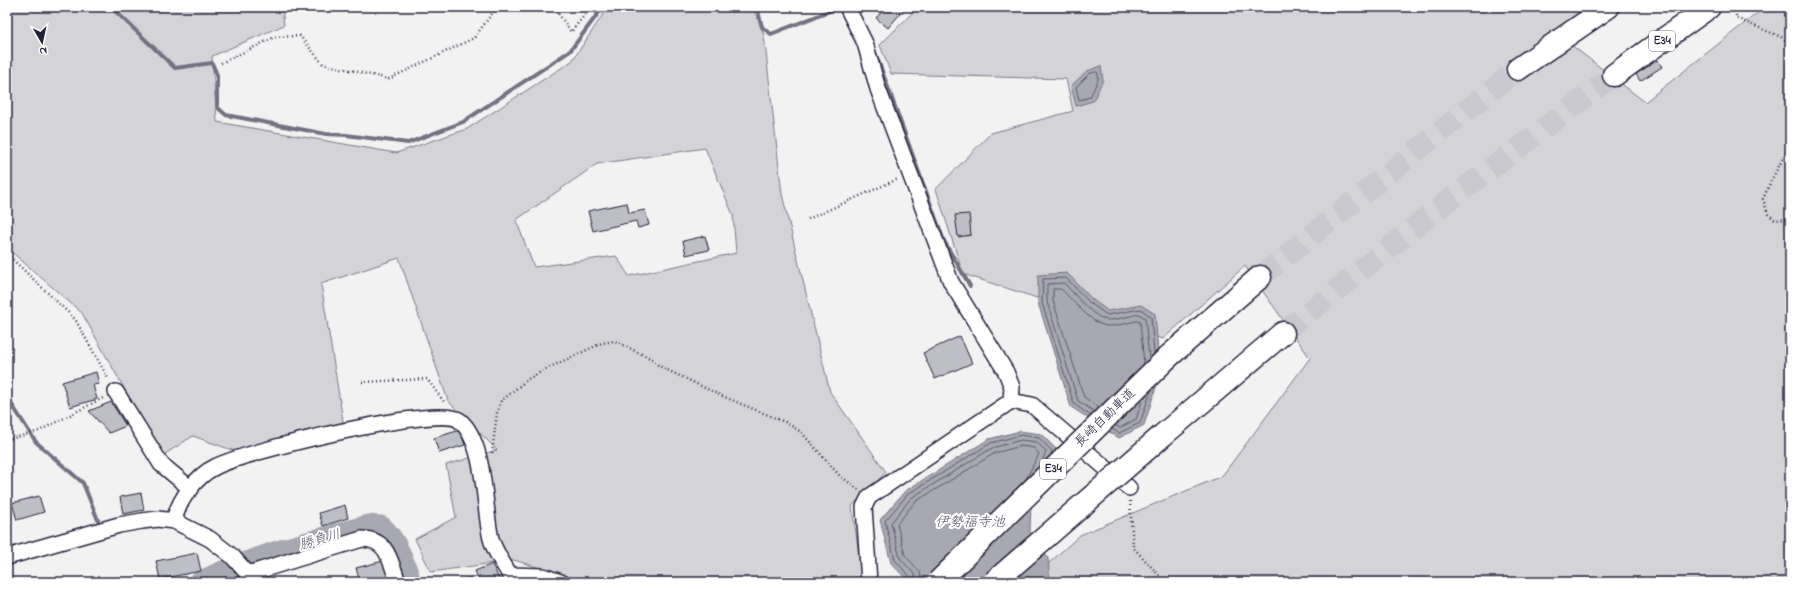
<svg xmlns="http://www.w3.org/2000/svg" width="1797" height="589" font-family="'Indie Flower','Klee One',sans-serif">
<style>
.green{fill:#d3d3d8;stroke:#7a7a8a;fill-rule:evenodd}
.water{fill:#a8a8b2;stroke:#727282}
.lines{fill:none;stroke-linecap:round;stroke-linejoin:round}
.shore{stroke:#58586b;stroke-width:1}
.stream{stroke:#727282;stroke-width:4}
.river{stroke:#a8a8b2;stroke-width:23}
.building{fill:#bebec6;stroke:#22223b}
.motorway-tunnel{stroke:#c8c8ce;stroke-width:22;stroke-dasharray:22 11;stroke-linecap:butt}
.minor-casing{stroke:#22223b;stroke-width:18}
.motorway-casing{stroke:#22223b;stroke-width:25}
.path{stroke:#22223b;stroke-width:2.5;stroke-dasharray:1 3;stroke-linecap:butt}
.minor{stroke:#fff;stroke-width:15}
.motorway{stroke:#fff;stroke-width:22}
.motorway-bridge-casing{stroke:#22223b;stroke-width:25;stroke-linecap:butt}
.motorway-bridge{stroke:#fff;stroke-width:22}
.labels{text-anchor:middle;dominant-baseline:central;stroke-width:4;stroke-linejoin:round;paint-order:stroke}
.shield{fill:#fff;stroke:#646476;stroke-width:1}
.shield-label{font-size:12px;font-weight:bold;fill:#22223b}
.street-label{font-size:13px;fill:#22223b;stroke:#fff}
.water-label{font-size:14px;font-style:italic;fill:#58586b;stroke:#fff}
</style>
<rect width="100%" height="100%" fill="#f2f2f3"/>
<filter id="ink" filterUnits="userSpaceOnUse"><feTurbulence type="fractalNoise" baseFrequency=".025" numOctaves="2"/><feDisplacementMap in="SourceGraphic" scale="8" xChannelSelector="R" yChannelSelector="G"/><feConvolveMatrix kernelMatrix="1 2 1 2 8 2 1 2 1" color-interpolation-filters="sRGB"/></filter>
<g filter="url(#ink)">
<path class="green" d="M 7,7 L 282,7 L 284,25 L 212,56 L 217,122 L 396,153 L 467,129 L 572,61 L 608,7 L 753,7 L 764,35 L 782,194 L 830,392 L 886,472 L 852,506 L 863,582 L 577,582 L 573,578 L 514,560 L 431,572 L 415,539 L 456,517 L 446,465 L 497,450 L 448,401 L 399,258 L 321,284 L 344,427 L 240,453 L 193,436 L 162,456 L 82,313 L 7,248 ZM 705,148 L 733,215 L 736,253 L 629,276 L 616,256 L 534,267 L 516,220 L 597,164 Z
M 918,7 L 1589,7 L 1553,31 L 1645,102 L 1765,7 L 1790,7 L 1790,582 L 1028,582 L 1080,535 L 1222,476 L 1310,358 L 1245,266 L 1163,339 L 963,274 L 936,189 L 991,133 L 1073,111 L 1066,79 L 891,74 L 880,45 Z"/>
<path class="water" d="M 1101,66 L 1103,80 L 1093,101 L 1076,106 L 1071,86 L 1087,71 Z
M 1067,273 L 1093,300 L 1108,311 L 1141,305 L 1155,314 L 1160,375 L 1144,425 L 1119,438 L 1071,407 L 1038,303 L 1038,275 Z
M 1020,431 L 1041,434 L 1058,451 L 1031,502 L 1030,532 L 1048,558 L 1050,582 L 909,582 L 891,563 L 880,520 L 905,491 L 989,439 Z"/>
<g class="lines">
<path class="shore" d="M 1096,72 L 1098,73 L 1098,80 L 1090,97 L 1079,100 L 1076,87 L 1089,74 Z
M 1099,408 L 1084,397 L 1053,301 L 1053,289 L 1061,289 C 1072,299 1091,324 1107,326 C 1116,327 1128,322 1137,321 L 1140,322 L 1144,364
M 1095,412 L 1078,401 L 1047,302 L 1047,284 L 1064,283 C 1073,292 1095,320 1108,320 C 1118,320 1129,316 1139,314 L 1145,318 L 1149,358
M 1091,416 L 1074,404 L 1042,303 L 1043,279 L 1066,278 L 1090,303 L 1107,315 L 1141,309 L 1151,317 L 1154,354
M 1115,425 L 1120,428 L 1136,419 L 1143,398
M 1112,429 L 1119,433 L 1140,423 L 1151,391
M 912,582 L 911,578 L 895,560 L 885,521 L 908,494 L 991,443 L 1021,435 L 1039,438 L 1052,451 L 1051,454
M 917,582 L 915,575 L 900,558 L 891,523 L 911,498 L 992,448 L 1021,440 L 1037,442 L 1046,452 L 1040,466
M 923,582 L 920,572 L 905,555 L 897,524 L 915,502 L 995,453 L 1021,446 L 1034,448 L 1039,454 L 1026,479"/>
<path class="stream" d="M 111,7 L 175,68 L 212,63 L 217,75 L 217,107 L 226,115 L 326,134 L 346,135 L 408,143 L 463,122 L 570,51 L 603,7
M 757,7 L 762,27 L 771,34 L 840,7
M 875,52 L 944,241 L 970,286
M 7,397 L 36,442 L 83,483 L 98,520"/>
<path class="river" d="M 201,582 C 254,556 312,542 368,526 L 381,527 C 397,542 403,561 410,582"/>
</g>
<path class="building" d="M 886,7 L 906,7 L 888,28 L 876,18 Z
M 1658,60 L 1662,67 L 1640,81 L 1636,74 Z
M 627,203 L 629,213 L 645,210 L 649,225 L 638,228 L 636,221 L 593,231 L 588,211 Z
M 969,214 L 971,235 L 958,237 L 955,215 Z
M 705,236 L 709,250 L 686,255 L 683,241 Z
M 960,336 L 972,363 L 935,379 L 923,353 Z
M 96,372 L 99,384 L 93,385 L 97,399 L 70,407 L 62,382 Z
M 111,402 L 126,426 L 109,433 L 89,411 Z
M 460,430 L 465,445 L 439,453 L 434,438 Z
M 141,493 L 144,510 L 123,514 L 120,497 Z
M 39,496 L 44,512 L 17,520 L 12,503 Z
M 345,505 L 348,518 L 323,526 L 319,513 Z
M 197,553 L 201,571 L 160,579 L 156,561 Z
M 383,561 L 389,582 L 360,582 L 356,568 Z
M 492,564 L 500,581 L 480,582 L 475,571 Z
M 473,577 L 474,582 L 455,582 Z"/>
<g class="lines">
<path class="motorway-tunnel" d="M 1260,277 L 1518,69
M 1283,333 L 1431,214 L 1614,75"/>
<g class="minor-casing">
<path id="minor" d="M 847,7 L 865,43 L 878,89 L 951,282 L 1006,372 L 1012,387 L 1011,401
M 116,392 L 161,464 L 191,489
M 174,521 C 178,501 196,476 215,467 C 243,452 437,404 459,420 C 485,440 484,505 490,534 C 492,548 503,563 510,575
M 7,557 L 119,525 L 142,521 L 158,519 L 174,521 L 210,539 L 232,556 L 248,574 L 362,539 C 388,539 390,561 398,582
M 510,575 L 543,576 L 561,582
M 869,582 L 864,507 L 869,497 L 1011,401 L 1032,405 L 1129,488"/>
</g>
<g class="motorway-casing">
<path id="motorway" d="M 1518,69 L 1608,7
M 1614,75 L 1709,7
M 1168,357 L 1260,277
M 1163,435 L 1283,333"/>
</g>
<path class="path" d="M 554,7 L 571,32 L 591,7
M 1736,7 L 1736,18 L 1781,37 L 1790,43
M 221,63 L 275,37 L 300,36 L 323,64 L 389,79 L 474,38 L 497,7
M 1790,145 L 1771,181 L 1763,199 L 1768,214 L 1775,220 L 1790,219
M 808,219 L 898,179
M 7,254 L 75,319 L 109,380
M 362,382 L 427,379 L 445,403
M 7,440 L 39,431 L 105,397
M 492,453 L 497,413 L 501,401 L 528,379 L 548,368 L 602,343 L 615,341 L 652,359 L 659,366 L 722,396 L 785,422 L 801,432 L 839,475 L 859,490
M 1130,501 L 1133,547 L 1165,582"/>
<use href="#minor" class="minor"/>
<use href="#motorway" class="motorway"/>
<g class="motorway-bridge-casing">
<path id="motorway-bridge" d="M 938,582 L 1168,357
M 994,582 L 1163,435"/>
</g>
<use href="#motorway-bridge" class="motorway-bridge"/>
</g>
</g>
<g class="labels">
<g class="shield">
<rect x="1649" y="31" width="26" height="20" rx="3"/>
<rect x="1040" y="459" width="26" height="20" rx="3"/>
</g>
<g class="shield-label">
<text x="1662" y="41">E34</text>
<text x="1053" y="469">E34</text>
</g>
<g class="street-label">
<text transform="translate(1105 418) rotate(-44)">長崎自動車道</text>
</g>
<g class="water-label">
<text x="970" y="522">伊勢福寺池</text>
<text transform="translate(320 540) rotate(-16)">勝負川</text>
</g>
</g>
<rect width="1797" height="589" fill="none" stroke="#fff" stroke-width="24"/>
<rect x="12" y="12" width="1773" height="565" fill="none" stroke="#22223b" stroke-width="1.5" filter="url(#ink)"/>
<g transform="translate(42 42) rotate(171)" stroke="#ffffff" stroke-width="3" paint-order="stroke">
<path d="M0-3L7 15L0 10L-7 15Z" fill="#22223b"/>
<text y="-6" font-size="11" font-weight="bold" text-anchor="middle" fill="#22223b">N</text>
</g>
</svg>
